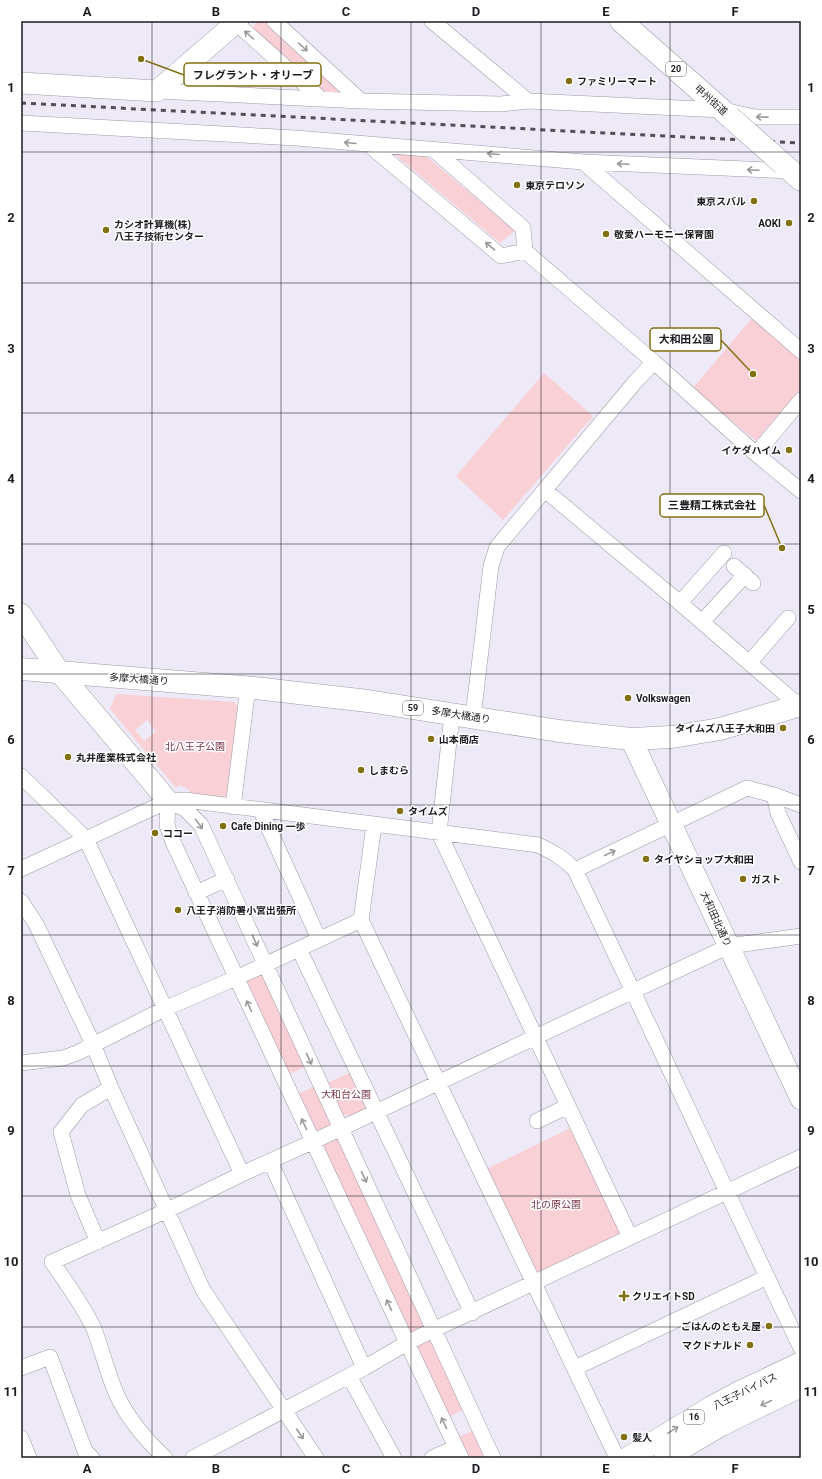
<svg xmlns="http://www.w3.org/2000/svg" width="822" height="1479" font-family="Roboto,'Noto Sans JP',sans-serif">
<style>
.green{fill:#f9d0d6;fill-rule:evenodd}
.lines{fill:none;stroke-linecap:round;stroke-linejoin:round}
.street-casing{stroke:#9f9aa6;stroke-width:16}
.secondary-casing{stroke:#9f9aa6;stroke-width:22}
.primary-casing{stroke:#9f9aa6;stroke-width:23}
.highway-casing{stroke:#9f9aa6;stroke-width:23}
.street{stroke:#fff;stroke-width:15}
.secondary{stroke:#fff;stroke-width:21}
.primary{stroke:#fff;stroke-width:22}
.highway{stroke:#fff;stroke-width:22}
.rail{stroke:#524e55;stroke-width:3;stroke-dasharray:5 5;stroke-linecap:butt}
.highway-bridge-casing{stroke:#9f9aa6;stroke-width:23;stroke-linecap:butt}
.highway-bridge{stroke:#fff;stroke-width:22}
.oneway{stroke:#9a989b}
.grid{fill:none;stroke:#1e1b20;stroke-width:1;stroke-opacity:0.55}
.poi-dot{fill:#817112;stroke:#fff;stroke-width:1.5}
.labels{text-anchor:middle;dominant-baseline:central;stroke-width:3;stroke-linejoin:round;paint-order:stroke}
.shield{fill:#fff;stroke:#625f63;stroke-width:1}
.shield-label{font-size:9px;font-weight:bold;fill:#1e1b20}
.poi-label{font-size:10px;font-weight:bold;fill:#1e1b20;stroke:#fff;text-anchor:start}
.street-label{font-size:10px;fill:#1e1b20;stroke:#fff}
.park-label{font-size:10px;fill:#783143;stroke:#fff}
.leader{fill:none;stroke:#817112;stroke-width:1.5}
.callout-dot{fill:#817112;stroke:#fff;stroke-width:1.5}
.callout{fill:#fff;stroke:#817112;stroke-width:1.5}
.callout-label{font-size:11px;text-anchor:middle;font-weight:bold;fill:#1e1b20}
.neatline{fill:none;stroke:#1e1b20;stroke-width:1.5}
.grid-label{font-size:13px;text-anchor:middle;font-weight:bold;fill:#1e1b20}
</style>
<rect width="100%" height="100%" fill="#eee9f6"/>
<path class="green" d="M 258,21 L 268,21 L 349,94 L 319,93 L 250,31 Z
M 393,153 L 426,156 L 515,231 L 500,243 Z
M 752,318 L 801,360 L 801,388 L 756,441 L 693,388 Z
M 544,373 L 593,416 L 503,520 L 456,476 Z
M 116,694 L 234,702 L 240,709 L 229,794 L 225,800 L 189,795 L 190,790 L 180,785 L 176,788 L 110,709 ZM 147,720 L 156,731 L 144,741 L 135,730 Z
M 257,972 L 266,975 L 489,1458 L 465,1458 L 246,984 L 249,977 ZM 307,1066 L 316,1086 L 298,1094 L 289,1074 ZM 466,1409 L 474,1430 L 457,1438 L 448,1417 Z
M 352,1072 L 366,1103 L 365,1109 L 349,1116 L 338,1113 L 325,1084 Z
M 577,1125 L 630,1237 L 534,1283 L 482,1171 Z"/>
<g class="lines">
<g class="street-casing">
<path id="street" d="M 274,21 L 361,101
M 432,21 L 528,101
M 236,23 L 320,98
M 157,91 L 361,101 L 501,104 L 528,101 L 723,110 L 755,117 L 801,117
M 21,123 L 296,138 L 583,162 L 794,171
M 369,145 L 501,256 L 525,251
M 433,149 L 523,228 L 525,251 L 654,362 L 756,454 L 801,491
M 583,162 L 801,351
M 756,454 L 801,400
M 546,491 L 680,603 L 798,705
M 734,566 L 753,583
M 680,603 L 724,553
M 702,622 L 745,575
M 750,662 L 788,618
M 452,714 L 439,833 L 630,1237
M 473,717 L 491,566 L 497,547 L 636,381 L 654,362
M 21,776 L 86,839 L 242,1174
M 774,795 L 778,813 L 801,862
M 168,801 L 167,825 L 173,842 L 461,1458
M 169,802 L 185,809 L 201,825 L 493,1458
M 233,807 L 248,687
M 260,809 L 319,939
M 374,825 L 361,920 L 617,1458
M 21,869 L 168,801 L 185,800 L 538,845 C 553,852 564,858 575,870 C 652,1029 725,1190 801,1348
M 575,870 L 747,788 L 774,795 L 801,805
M 196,893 L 227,879
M 21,901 L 36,924 L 93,1044 L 111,1088 L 203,1290 L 316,1458
M 299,949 L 472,1313
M 21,1063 L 63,1058 L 77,1053 L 164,1009 L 236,978 L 361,920
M 537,1121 L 568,1106
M 270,1161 L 364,1368
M 98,1242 L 78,1195 L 61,1132 L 82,1105 L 111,1088
M 21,1368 L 50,1357 L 85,1451 L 92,1458
M 575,1368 L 767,1277
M 349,1376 L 394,1458
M 21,1438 L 29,1458
M 165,1458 C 145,1439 127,1418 116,1393 C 107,1372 102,1350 94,1329 C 83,1305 67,1284 52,1262 L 168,1210 L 242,1174 L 312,1142 L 729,946 L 801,936
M 193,1458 L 364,1368 L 407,1343 L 433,1330 L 801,1157
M 432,1458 L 456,1447"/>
</g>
<g class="secondary-casing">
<path id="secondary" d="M 21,83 L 157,91 L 238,21
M 21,614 L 60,673 L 168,801
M 631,739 L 801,1099"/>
</g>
<g class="primary-casing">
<path id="primary" d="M 21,669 L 254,688 L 368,701 L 559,731 L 631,739 L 672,737 L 720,729 L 801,705"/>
</g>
<g class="highway-casing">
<path id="highway" d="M 621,21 L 730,117
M 783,164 L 801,180
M 628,1458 L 712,1407 L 738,1393 L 801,1363
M 665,1458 L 721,1425 L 801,1386"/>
</g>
<use href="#street" class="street"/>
<use href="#secondary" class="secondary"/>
<use href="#primary" class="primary"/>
<use href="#highway" class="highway"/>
<path class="rail" d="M 21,103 L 801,143"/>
<g class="highway-bridge-casing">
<path id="highway-bridge" d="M 730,117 L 783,164"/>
</g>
<use href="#highway-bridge" class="highway-bridge"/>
</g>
<defs><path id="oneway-shaft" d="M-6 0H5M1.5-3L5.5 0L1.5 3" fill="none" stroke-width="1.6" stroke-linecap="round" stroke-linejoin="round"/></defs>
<g class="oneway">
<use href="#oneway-shaft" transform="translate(249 35) rotate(-138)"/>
<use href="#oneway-shaft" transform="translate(303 47) rotate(42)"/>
<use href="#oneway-shaft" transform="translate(762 117) rotate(-179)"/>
<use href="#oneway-shaft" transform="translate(350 143) rotate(-175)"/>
<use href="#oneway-shaft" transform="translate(493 154) rotate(-175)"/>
<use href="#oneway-shaft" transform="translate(623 164) rotate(-177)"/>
<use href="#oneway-shaft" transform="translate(753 170) rotate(-177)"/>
<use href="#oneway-shaft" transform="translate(490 246) rotate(-140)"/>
<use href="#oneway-shaft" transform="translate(199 824) rotate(54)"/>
<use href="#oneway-shaft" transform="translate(610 853) rotate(-25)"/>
<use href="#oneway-shaft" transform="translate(255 941) rotate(66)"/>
<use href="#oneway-shaft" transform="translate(249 1006) rotate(-115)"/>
<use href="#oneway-shaft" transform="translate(309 1059) rotate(65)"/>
<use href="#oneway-shaft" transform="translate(304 1124) rotate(-115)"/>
<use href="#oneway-shaft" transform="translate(364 1177) rotate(65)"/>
<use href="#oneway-shaft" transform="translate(389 1305) rotate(-115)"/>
<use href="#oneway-shaft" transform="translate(766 1403) rotate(155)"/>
<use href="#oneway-shaft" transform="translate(444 1423) rotate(-115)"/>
<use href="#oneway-shaft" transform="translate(673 1430) rotate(-31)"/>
<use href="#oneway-shaft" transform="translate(300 1434) rotate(56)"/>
</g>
<path class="grid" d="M 152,21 L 152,1458M 281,21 L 281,1458M 411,21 L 411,1458M 541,21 L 541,1458M 670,21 L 670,1458M 21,152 L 801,152M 21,283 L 801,283M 21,413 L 801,413M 21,544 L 801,544M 21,674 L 801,674M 21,805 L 801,805M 21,935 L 801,935M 21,1066 L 801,1066M 21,1196 L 801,1196M 21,1327 L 801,1327"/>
<g class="poi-dot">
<circle cx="569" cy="81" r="4"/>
<circle cx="517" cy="185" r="4"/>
<circle cx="754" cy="201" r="4"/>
<circle cx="789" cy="223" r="4"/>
<circle cx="106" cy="230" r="4"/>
<circle cx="606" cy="234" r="4"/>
<circle cx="789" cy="450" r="4"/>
<circle cx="628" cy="698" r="4"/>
<circle cx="783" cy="728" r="4"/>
<circle cx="431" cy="739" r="4"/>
<circle cx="68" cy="757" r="4"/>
<circle cx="361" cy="770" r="4"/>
<circle cx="400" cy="811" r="4"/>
<circle cx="223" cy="826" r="4"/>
<circle cx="155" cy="833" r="4"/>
<circle cx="646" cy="859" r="4"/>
<circle cx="743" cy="879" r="4"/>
<circle cx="178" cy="910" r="4"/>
<path d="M622 1290h4v4h4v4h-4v4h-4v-4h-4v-4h4z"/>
<circle cx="769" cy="1326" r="4"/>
<circle cx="750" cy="1345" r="4"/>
<circle cx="624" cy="1437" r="4"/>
</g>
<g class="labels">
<g class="shield">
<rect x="666" y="62" width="20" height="14" rx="3"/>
<rect x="403" y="701" width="20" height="14" rx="3"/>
<rect x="684" y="1410" width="20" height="14" rx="3"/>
</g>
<g class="shield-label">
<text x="676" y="69">20</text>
<text x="413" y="708">59</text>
<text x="694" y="1417">16</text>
</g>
<g class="poi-label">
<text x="577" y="81">ファミリーマート</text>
<text x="525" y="185">東京テロソン</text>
<text x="746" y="201" text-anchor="end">東京スバル</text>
<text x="781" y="223" text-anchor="end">AOKI</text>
<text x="114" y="224">カシオ計算機(株)<tspan x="114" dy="12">八王子技術センター</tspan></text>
<text x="614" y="234">敬愛ハーモニー保育園</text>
<text x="781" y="450" text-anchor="end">イケダハイム</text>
<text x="636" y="698">Volkswagen</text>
<text x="775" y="728" text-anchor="end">タイムズ八王子大和田</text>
<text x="439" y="739">山本商店</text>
<text x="76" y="757">丸井産業株式会社</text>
<text x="369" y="770">しまむら</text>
<text x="408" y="811">タイムズ</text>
<text x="231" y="826">Cafe Dining 一歩</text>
<text x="163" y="833">ココー</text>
<text x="654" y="859">タイヤショップ大和田</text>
<text x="751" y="879">ガスト</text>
<text x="186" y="910">八王子消防署小宮出張所</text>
<text x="632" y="1296">クリエイトSD</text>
<text x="761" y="1326" text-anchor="end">ごはんのともえ屋</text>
<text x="742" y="1345" text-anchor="end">マクドナルド</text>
<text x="632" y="1437">髪人</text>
</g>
<g class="street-label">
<text transform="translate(711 100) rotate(41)">甲州街道</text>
<text transform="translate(139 679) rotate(4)">多摩大橋通り</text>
<text transform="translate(461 715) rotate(9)">多摩大橋通り</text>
<text transform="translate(716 919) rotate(65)">大和田北通り</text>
<text transform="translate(745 1391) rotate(-26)">八王子バイパス</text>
</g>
<g class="park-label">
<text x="195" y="746">北八王子公園</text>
<text x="346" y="1094">大和台公園</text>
<text x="556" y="1204">北の原公園</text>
</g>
</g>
<path class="leader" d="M141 59L184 75M753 374L721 340M782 548L764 505"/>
<g class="callout-dot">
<circle cx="141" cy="59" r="4"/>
<circle cx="753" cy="374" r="4"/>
<circle cx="782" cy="548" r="4"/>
</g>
<g class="callout">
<rect x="184" y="63" width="137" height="23" rx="4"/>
<rect x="650" y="328" width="71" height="23" rx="4"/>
<rect x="660" y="494" width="104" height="23" rx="4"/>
</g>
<g class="callout-label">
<text x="253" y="79">フレグラント・オリーブ</text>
<text x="686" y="343">大和田公園</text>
<text x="712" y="509">三豊精工株式会社</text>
</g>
<rect width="822" height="1479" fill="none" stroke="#ffffff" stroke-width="44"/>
<rect x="22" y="22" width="778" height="1435" class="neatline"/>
<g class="grid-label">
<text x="87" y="16">A</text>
<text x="216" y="16">B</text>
<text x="346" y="16">C</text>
<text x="476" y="16">D</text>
<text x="606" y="16">E</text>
<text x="735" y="16">F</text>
<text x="11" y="92">1</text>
<text x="811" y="92">1</text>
<text x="11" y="222">2</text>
<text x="811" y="222">2</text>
<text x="11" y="353">3</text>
<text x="811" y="353">3</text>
<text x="11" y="483">4</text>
<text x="811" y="483">4</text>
<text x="11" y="614">5</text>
<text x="811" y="614">5</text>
<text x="11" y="744">6</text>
<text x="811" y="744">6</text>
<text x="11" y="875">7</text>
<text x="811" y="875">7</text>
<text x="11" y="1005">8</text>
<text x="811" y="1005">8</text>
<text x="11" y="1135">9</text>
<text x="811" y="1135">9</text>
<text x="11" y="1266">10</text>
<text x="811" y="1266">10</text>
<text x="11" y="1396">11</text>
<text x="811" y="1396">11</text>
<text x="87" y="1473">A</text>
<text x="216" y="1473">B</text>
<text x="346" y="1473">C</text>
<text x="476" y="1473">D</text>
<text x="606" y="1473">E</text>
<text x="735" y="1473">F</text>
</g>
</svg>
